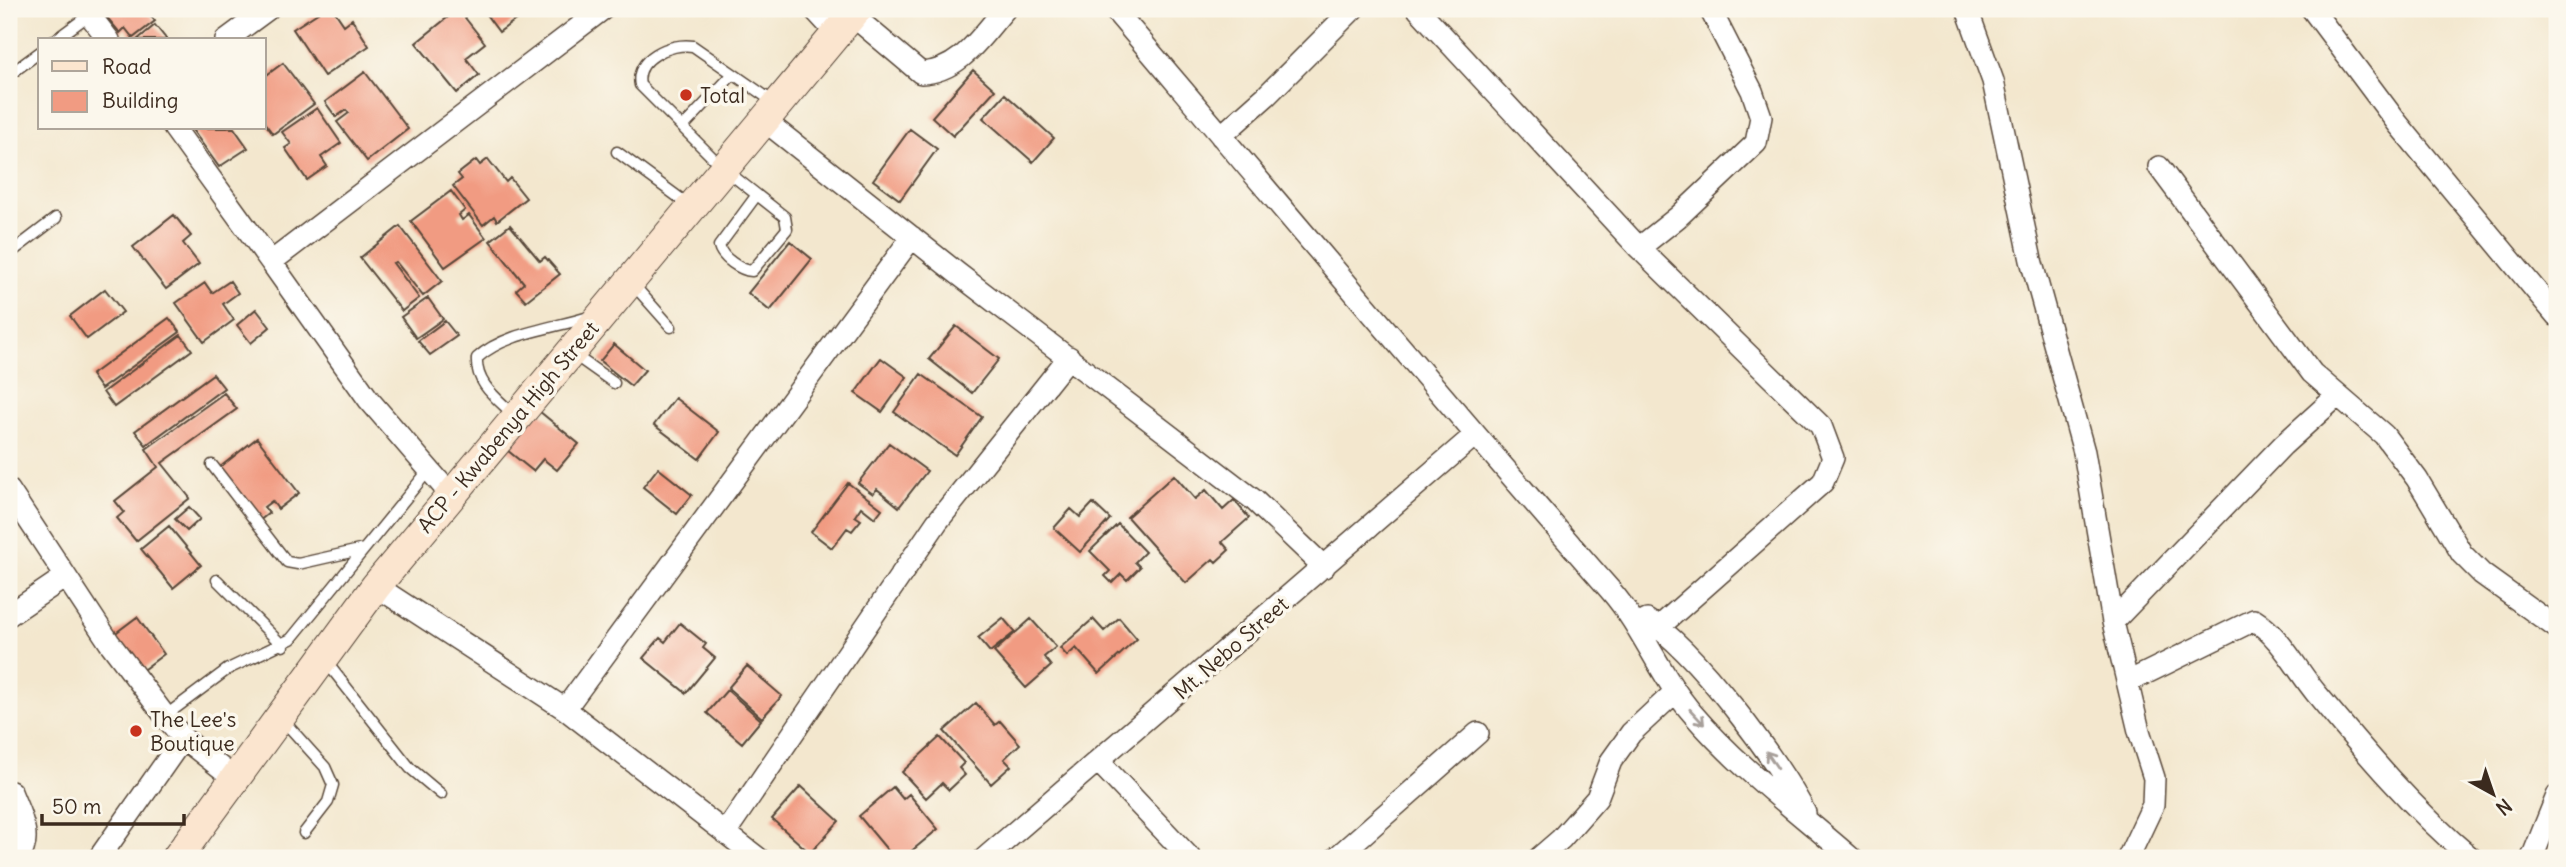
<svg xmlns="http://www.w3.org/2000/svg" width="2566" height="867" font-family="Delius,sans-serif">
<style>
.building{fill:#f19b82}
.lines{fill:none;stroke-linecap:round;stroke-linejoin:round}
.lane-casing{stroke:#574638;stroke-width:13}
.street-casing{stroke:#574638;stroke-width:24}
.secondary-casing{stroke:#574638;stroke-width:32}
.lane{stroke:#fff;stroke-width:10}
.street{stroke:#fff;stroke-width:21}
.secondary{stroke:#fbe5cf;stroke-width:30}
.oneway{stroke:#a79f9a}
.poi-dot{fill:#c8321e;stroke:#fbf7ec;stroke-width:2.5}
.labels{text-anchor:middle;dominant-baseline:central;stroke-width:7;stroke-linejoin:round;paint-order:stroke}
.poi-label{font-size:21px;fill:#3b2a1e;stroke:#fbf7ec;text-anchor:start}
.street-label{font-size:21px;fill:#3b2a1e;stroke:#fbf7ec}
</style>
<rect width="100%" height="100%" fill="#fbf7ec"/>
<filter id="ink" filterUnits="userSpaceOnUse"><feTurbulence type="fractalNoise" baseFrequency=".0143" numOctaves="2"/><feDisplacementMap in="SourceGraphic" scale="14" xChannelSelector="R" yChannelSelector="G"/><feConvolveMatrix kernelMatrix="1 2 1 2 8 2 1 2 1" color-interpolation-filters="sRGB"/></filter>
<filter id="wash" filterUnits="userSpaceOnUse"><feTurbulence type="fractalNoise" baseFrequency=".00686" numOctaves="4" result="noise"/><feDisplacementMap in="SourceGraphic" scale="28" xChannelSelector="R" yChannelSelector="G"/><feGaussianBlur stdDeviation="1.57" result="paint"/><feColorMatrix in="noise" values="0 0 0 0 0 0 0 0 0 0 0 0 0 0 0 0 0 1.4 0 .05"/><feComposite in="paint" operator="in"/></filter>
<g filter="url(#wash)">
<rect width="100%" height="100%" fill="#f3e7ce"/>
<g id="blocks">
<path class="building" d="M 100,9 L 145,9 L 155,21 L 133,38 L 125,28 L 120,33 Z
M 324,9 L 333,9 L 344,25 L 352,19 L 369,46 L 324,76 L 293,29 Z
M 458,9 L 485,43 L 466,58 L 479,75 L 457,93 L 416,43 Z
M 482,9 L 516,9 L 521,16 L 499,32 Z
M 155,25 L 167,40 L 137,40 Z
M 283,63 L 314,104 L 273,134 L 264,122 L 264,77 Z
M 973,70 L 995,90 L 953,136 L 932,117 Z
M 365,72 L 408,129 L 367,161 L 337,122 L 349,113 L 346,110 L 336,117 L 325,102 Z
M 1005,94 L 1054,138 L 1033,162 L 983,118 Z
M 317,108 L 341,143 L 321,157 L 327,166 L 307,180 L 285,148 L 291,144 L 282,132 Z
M 191,128 L 234,128 L 248,148 L 219,167 Z
M 910,129 L 937,149 L 900,200 L 873,180 Z
M 488,159 L 506,182 L 510,178 L 526,198 L 497,221 L 494,216 L 483,225 L 453,186 L 462,179 L 458,174 L 476,160 L 480,165 Z
M 451,191 L 465,210 L 459,215 L 462,220 L 469,215 L 486,238 L 445,267 L 411,221 Z
M 174,215 L 191,236 L 183,243 L 199,264 L 166,289 L 133,247 Z
M 510,225 L 540,261 L 545,257 L 560,274 L 526,301 L 516,290 L 524,283 L 490,241 Z
M 400,226 L 442,281 L 423,296 L 396,262 L 393,263 L 419,298 L 402,311 L 360,258 Z
M 790,241 L 812,259 L 770,311 L 748,293 Z
M 230,281 L 238,293 L 223,304 L 234,320 L 204,342 L 176,303 L 205,283 L 212,293 Z
M 105,289 L 123,312 L 87,339 L 70,316 Z
M 428,298 L 443,319 L 416,338 L 401,317 Z
M 256,309 L 270,327 L 251,343 L 237,325 Z
M 169,318 L 180,332 L 101,389 L 91,375 Z
M 445,321 L 457,336 L 430,355 L 418,341 Z
M 956,326 L 999,359 L 972,393 L 929,359 Z
M 181,335 L 192,350 L 114,407 L 103,392 Z
M 614,344 L 645,370 L 631,386 L 600,361 Z
M 881,358 L 907,377 L 882,412 L 855,393 Z
M 213,374 L 224,388 L 146,445 L 135,431 Z
M 921,374 L 982,417 L 955,455 L 894,412 Z
M 224,393 L 237,409 L 162,463 L 190,498 L 136,541 L 117,518 L 124,512 L 115,501 L 158,467 L 146,449 Z
M 675,398 L 719,432 L 699,459 L 654,425 Z
M 539,411 L 579,444 L 557,470 L 543,459 L 533,471 L 507,450 Z
M 257,438 L 299,493 L 278,509 L 272,501 L 264,507 L 269,513 L 259,521 L 219,468 Z
M 889,443 L 927,471 L 899,507 L 877,489 L 873,494 L 858,483 Z
M 658,468 L 692,495 L 677,514 L 643,487 Z
M 1174,475 L 1195,499 L 1206,490 L 1223,510 L 1234,500 L 1249,518 L 1222,542 L 1229,550 L 1216,562 L 1213,559 L 1186,583 L 1127,517 Z
M 848,483 L 882,509 L 875,518 L 861,507 L 855,516 L 861,520 L 852,531 L 847,528 L 832,548 L 811,532 Z
M 1093,503 L 1110,519 L 1080,552 L 1054,528 L 1071,509 L 1080,517 Z
M 189,507 L 200,519 L 187,531 L 175,519 Z
M 1118,524 L 1145,552 L 1135,562 L 1140,567 L 1127,580 L 1121,574 L 1112,583 L 1105,576 L 1110,571 L 1090,551 Z
M 169,526 L 201,565 L 173,588 L 141,549 Z
M 137,617 L 164,654 L 140,672 L 113,635 Z
M 1003,618 L 1015,632 L 990,652 L 978,638 Z
M 1119,618 L 1137,639 L 1099,674 L 1076,648 L 1067,656 L 1060,648 L 1093,619 L 1104,631 Z
M 1031,619 L 1056,647 L 1044,657 L 1051,666 L 1026,688 L 994,652 Z
M 680,623 L 706,644 L 703,648 L 715,658 L 686,693 L 643,658 L 660,638 L 665,642 Z
M 747,666 L 782,696 L 762,718 L 728,688 Z
M 727,690 L 761,720 L 742,743 L 707,713 Z
M 976,703 L 995,725 L 1000,721 L 1020,744 L 1004,759 L 1011,766 L 991,784 L 944,731 Z
M 940,737 L 964,763 L 959,768 L 965,775 L 949,790 L 942,783 L 926,798 L 902,772 Z
M 801,786 L 839,821 L 810,853 L 772,819 Z
M 893,787 L 903,799 L 909,794 L 938,829 L 903,858 L 894,858 L 859,816 Z"/>
</g>
</g>
<g filter="url(#ink)">
<use href="#blocks" fill-opacity="0" stroke="#574638" stroke-width="2"/>
<g class="lines">
<g class="lane-casing">
<path id="lane" d="M 55,40 L 89,15
M 9,75 L 40,52
M 683,127 L 733,74
M 617,152 L 689,205
M 756,196 L 719,246 C 722,258 740,270 752,271 L 787,229 L 785,217 L 723,168 L 640,85 C 634,59 671,42 693,46 L 775,103
M 9,254 L 56,218
M 631,282 L 671,327
M 573,354 L 614,383
M 515,416 C 498,399 475,384 477,358 C 504,333 554,328 589,317
M 212,465 L 287,562 L 298,564 L 364,549
M 217,580 L 283,646
M 324,659 L 410,768 L 441,794
M 165,716 L 228,669 L 291,639 L 428,471
M 281,718 L 325,767 L 333,785 L 328,802 L 304,833"/>
</g>
<g class="street-casing">
<path id="street" d="M 85,9 L 109,40
M 814,9 L 837,34
M 1114,9 C 1279,204 1443,399 1611,591 C 1643,628 1660,676 1692,713 C 1739,768 1797,811 1851,858
M 1418,9 L 1639,248 L 1821,426 L 1833,458 L 1823,482 L 1659,627
M 1967,9 L 1993,81 L 2031,260 L 2084,452 L 2113,622 L 2139,731 L 2154,778 L 2153,805 L 2128,858
M 2312,9 L 2398,124 L 2557,316
M 852,15 L 921,73 C 960,72 981,36 1005,9
M 226,40 L 268,9
M 765,121 L 957,273 L 1254,500 L 1324,567
M 174,128 L 271,262 L 603,9
M 1221,136 L 1266,96 L 1353,9
M 2159,167 L 2312,373 L 2384,435 L 2417,479 L 2462,554 L 2482,574 L 2557,628
M 1639,248 L 1678,217 L 1756,143 L 1761,117 L 1752,91 L 1710,9
M 271,262 L 369,400 L 450,494
M 9,490 L 109,642 L 165,716 L 183,738 L 234,778
M 376,586 L 565,709 L 758,858
M 9,615 L 65,577
M 1647,620 C 1693,647 1781,764 1805,813
M 2113,622 L 2283,445 L 2337,396
M 2128,682 L 2254,620 C 2280,636 2297,670 2316,693 C 2365,752 2413,809 2471,858
M 565,709 L 912,237
M 1099,762 L 1190,858
M 11,792 C 19,813 34,838 18,858
M 725,833 L 937,522 L 1069,357
M 99,858 L 183,738
M 985,858 L 1475,435
M 1336,858 L 1478,733
M 1539,858 L 1561,839 L 1597,798 L 1611,761 L 1631,733 L 1675,692
M 2532,858 L 2557,796"/>
</g>
<g class="secondary-casing">
<path id="secondary" d="M 177,858 L 376,586 L 857,9"/>
</g>
<use href="#lane" class="lane"/>
<use href="#street" class="street"/>
<use href="#secondary" class="secondary"/>
</g>
<defs><path id="oneway-shaft" d="M-6 0H5M1.5-3L5.5 0L1.5 3" fill="none" stroke-width="1.6" stroke-linecap="round" stroke-linejoin="round" transform="scale(1.75)"/></defs>
<g class="oneway">
<use href="#oneway-shaft" transform="translate(1697 717) rotate(47)"/>
<use href="#oneway-shaft" transform="translate(1772 760) rotate(-124)"/>
</g>
</g>
<g class="poi-dot">
<circle cx="686" cy="95" r="7"/>
<circle cx="136" cy="731" r="7"/>
</g>
<g class="labels">
<g class="poi-label">
<text x="700" y="95">Total</text>
<text x="150" y="719">The Lee's<tspan x="150" dy="24">Boutique</tspan></text>
</g>
<g class="street-label">
<text transform="translate(508 427) rotate(-50)">ACP - Kwabenya High Street</text>
<text transform="translate(1231 648) rotate(-41)">Mt. Nebo Street</text>
</g>
</g>
<rect width="2566" height="867" fill="none" stroke="#fbf7ec" stroke-width="35"/>
<rect x="38" y="38" width="228" height="91" fill="#fbf7ec" stroke="#aea59a" stroke-width="2"/>
<rect x="52" y="61" width="35" height="10" fill="#fbe5cf" stroke="#aea59a" stroke-width="2"/>
<text x="102" y="74" font-size="21" fill="#3b2a1e">Road</text>
<rect x="52" y="91" width="35" height="21" fill="#f19b82" stroke="#aea59a" stroke-width="2"/>
<text x="102" y="108" font-size="21" fill="#3b2a1e">Building</text>
<g transform="translate(2493 794) rotate(140)" stroke="#fbf7ec" stroke-width="5" paint-order="stroke">
<path d="M0-5L12 26L0 18L-12 26Z" fill="#3b2a1e"/>
<text y="-10" font-size="19" font-weight="bold" text-anchor="middle" fill="#3b2a1e">N</text>
</g>
<path d="M42 814v10h142v-10" fill="none" stroke="#3b2a1e" stroke-width="3.5"/>
<text x="52" y="814" font-size="21" fill="#3b2a1e" stroke="#fbf7ec" stroke-width="5" paint-order="stroke">50 m</text>
</svg>
